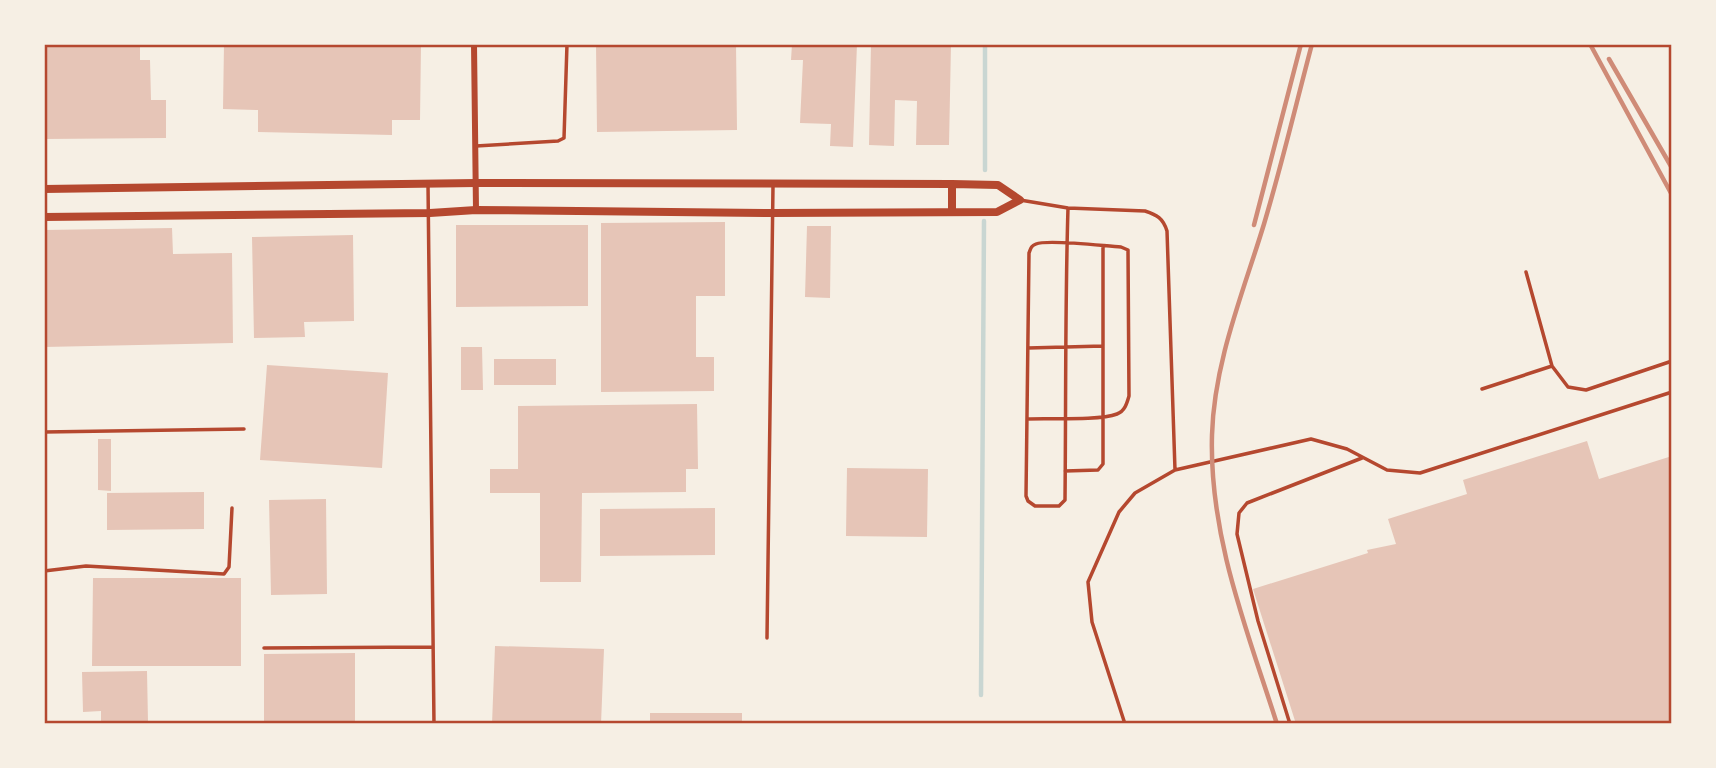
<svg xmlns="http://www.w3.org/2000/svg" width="1716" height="768" font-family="'Fira Sans',sans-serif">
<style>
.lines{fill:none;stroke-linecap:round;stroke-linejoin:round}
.stream{stroke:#c9d6d2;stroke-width:4.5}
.building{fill:#e6c5b7}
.service{stroke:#b5482f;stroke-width:3.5}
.minor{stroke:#b5482f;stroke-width:6}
.tertiary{stroke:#b5482f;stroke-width:8}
.rail{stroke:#cf8b77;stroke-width:4.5}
.neatline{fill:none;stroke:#b5482f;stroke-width:2.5}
</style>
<rect width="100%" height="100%" fill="#f6efe4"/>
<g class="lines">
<path class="stream" d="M 985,170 L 985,44
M 981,695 L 984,221"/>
</g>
<path class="building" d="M 44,44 L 140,44 L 140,60 L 150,60 L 151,100 L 166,100 L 166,138 L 44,139 Z
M 224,44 L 421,44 L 420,120 L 392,120 L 392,135 L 258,132 L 258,110 L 223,109 Z
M 596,44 L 736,44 L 737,130 L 597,132 Z
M 792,44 L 857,44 L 853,147 L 830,146 L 831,124 L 800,123 L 803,60 L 791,60 Z
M 871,44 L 951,44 L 949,145 L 916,145 L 917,101 L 895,100 L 894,146 L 869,145 Z
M 725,222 L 725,296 L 696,296 L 696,357 L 714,357 L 714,391 L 601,392 L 601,223 Z
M 456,225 L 588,225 L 588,306 L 456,307 Z
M 807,226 L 831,226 L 830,298 L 805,297 Z
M 172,228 L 173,254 L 232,253 L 233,343 L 44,347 L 44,230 Z
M 353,235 L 354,321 L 304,322 L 305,337 L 254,338 L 252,237 Z
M 461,347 L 482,347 L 483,390 L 461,390 Z
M 494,359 L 556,359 L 556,385 L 494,385 Z
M 267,365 L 388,373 L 382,468 L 260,460 Z
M 697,404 L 698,469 L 686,469 L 686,492 L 582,493 L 581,582 L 540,582 L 540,493 L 490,493 L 490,469 L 518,469 L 518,406 Z
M 98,439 L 111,439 L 111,491 L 98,490 Z
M 1587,441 L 1599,479 L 1672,456 L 1672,724 L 1296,724 L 1253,589 L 1368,553 L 1367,550 L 1396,544 L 1388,519 L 1467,494 L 1463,480 Z
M 847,468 L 928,469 L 927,537 L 846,536 Z
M 204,492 L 204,529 L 107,530 L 107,493 Z
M 326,499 L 327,594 L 271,595 L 269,500 Z
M 715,508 L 715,555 L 600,556 L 600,509 Z
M 93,578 L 241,578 L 241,666 L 92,666 Z
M 495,646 L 604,649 L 601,724 L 492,724 Z
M 355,653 L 355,724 L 264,724 L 264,654 Z
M 147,671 L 148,722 L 101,723 L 101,711 L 83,712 L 82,672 Z
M 650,713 L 742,713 L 742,724 L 650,724 Z"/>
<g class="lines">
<path class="service" d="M 476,146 L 558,141 L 564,138 L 567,44
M 428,184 L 434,724
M 1020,200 L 1068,208 L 1145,211 C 1157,215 1163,218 1167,231 L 1175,470
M 1526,272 L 1552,366 L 1568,387 L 1586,390 L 1672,361
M 1028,348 L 1103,346
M 1482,389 L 1552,366
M 1027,419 C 1049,418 1099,421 1117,414 C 1125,411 1127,403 1129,396 L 1128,250 L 1121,247 C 1104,246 1048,239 1036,244 C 1031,246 1031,248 1029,253 L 1026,496 L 1028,501 L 1035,506 L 1059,506 L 1065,500 C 1066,402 1065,305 1068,208
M 44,432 L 244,429
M 1065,471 L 1098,470 L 1103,464 L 1103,246
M 44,571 L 86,566 L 224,574 L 229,567 L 232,508
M 767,638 L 773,186
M 264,648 L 432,647
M 1125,724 L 1092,622 L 1088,582 L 1119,512 L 1135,493 L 1175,470 L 1311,439 L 1347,449 L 1387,470 L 1420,473 L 1672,392
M 1290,724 L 1258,621 L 1237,534 L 1239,513 L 1247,503 L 1362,458"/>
<path class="minor" d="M 474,44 L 476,210"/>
<path class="tertiary" d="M 44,189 L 476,183 L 952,184 L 998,185 L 1020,200 L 997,212 L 773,213 L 476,210 L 430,213 L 44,217
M 952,210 L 952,184"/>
<path class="rail" d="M 1590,44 L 1672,195
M 1609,59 L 1672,168
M 1254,225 L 1301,44
M 1277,724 C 1247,630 1209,536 1212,435 C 1214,362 1243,293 1264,224 C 1282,164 1296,104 1312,44"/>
</g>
<rect width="1716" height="768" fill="none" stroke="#f6efe4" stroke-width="91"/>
<rect x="46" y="46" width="1624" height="676" class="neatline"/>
</svg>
